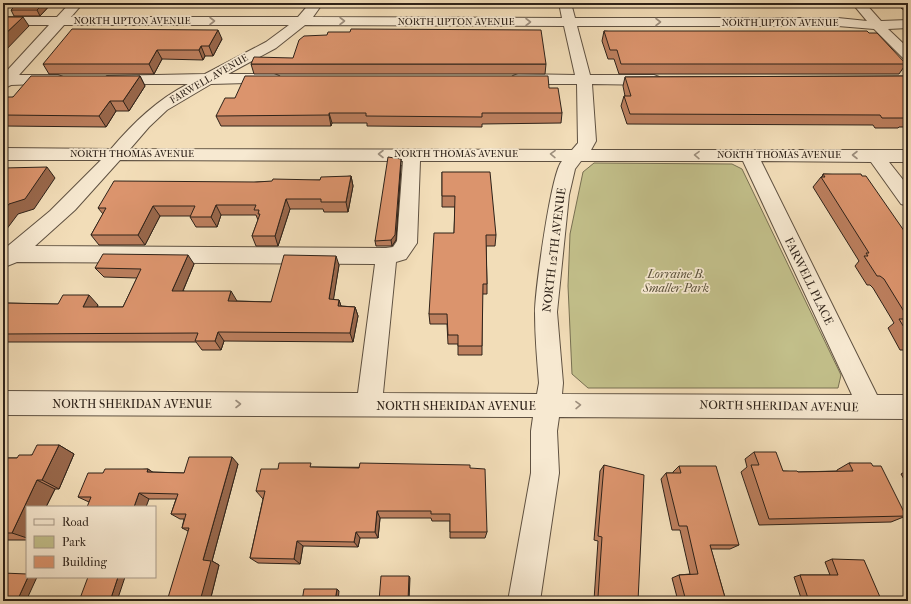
<svg xmlns="http://www.w3.org/2000/svg" width="911" height="604" font-family="'IM FELL French Canon',serif">
<style>
.green{fill:#c2bf8a;stroke:#787052}
.lines{fill:none;stroke-linecap:round;stroke-linejoin:round}
.minor-casing{stroke:#5f5141;stroke-width:2}
.minor{fill:#f7e9d1;fill-rule:evenodd}
.wall{fill:#bc7f5e;stroke:#2e2219}
.shaded-wall{fill:#99684c;stroke:#2e2219}
.building{fill:#db946d;stroke:#2e2219}
.oneway{stroke:#9d8f7e}
.labels{text-anchor:middle;dominant-baseline:central;stroke-width:3.5;stroke-linejoin:round;paint-order:stroke}
.far-street-label{font-size:10px;fill:#2e2219;stroke:#f7e9d1}
.street-label{font-size:12px;fill:#2e2219;stroke:#f7e9d1}
.park-label{font-size:12px;font-style:italic;fill:#5a513b;stroke:#f7e9d1}
</style>
<rect width="100%" height="100%" fill="#f2ddb8"/>
<filter id="stains"><feTurbulence type="fractalNoise" baseFrequency=".005" numOctaves="4"/><feColorMatrix values="0 0 0 0 .2 0 0 0 0 .09 0 0 0 0 .02 0 0 0 .5 -.17"/></filter>
<radialGradient id="worn" r=".72"><stop offset=".6" stop-color="#630" stop-opacity="0"/><stop offset="1" stop-color="#630" stop-opacity=".3"/></radialGradient>
<path class="green" d="M 594,163 L 732,164 L 742,169 L 841,375 L 838,388 L 588,388 L 572,374 L 568,286 L 570,234 L 583,172 Z"/>
<g class="lines">
<g class="minor-casing">
<path id="minor" d="M 70,3 L 83,3 L 71,17 L 298,17 L 310,3 L 323,3 L 313,17 L 562,18 L 559,3 L 571,3 L 575,18 L 838,18 L 867,21 L 852,3 L 865,3 L 881,21 L 908,20 L 908,28 L 888,29 L 908,48 L 908,59 L 903,58 L 874,29 L 838,26 L 577,26 L 590,75 L 654,75 L 659,77 L 662,80 L 659,83 L 654,85 L 592,84 L 596,141 L 591,150 L 908,150 L 908,162 L 889,162 L 908,186 L 908,206 L 901,204 L 871,162 L 761,161 L 877,395 L 908,395 L 908,419 L 559,417 L 557,431 L 559,473 L 540,601 L 508,601 L 531,473 L 531,431 L 533,417 L 3,415 L 3,391 L 358,393 L 375,264 L 17,262 L 7,266 L 3,265 L 3,250 L 50,211 L 101,160 L 3,160 L 3,148 L 111,149 C 134,122 157,100 188,84 L 112,84 L 107,82 L 104,79 L 107,76 L 205,74 L 266,42 L 289,25 L 64,25 L 19,75 L 58,75 L 63,77 L 66,80 L 63,83 L 11,85 L 3,89 L 3,75 L 49,25 L 3,25 L 3,17 L 57,17 ZM 305,25 L 564,26 L 575,75 L 518,74 L 513,76 L 510,79 L 513,82 L 518,84 L 577,84 L 578,143 L 572,150 L 130,149 L 149,127 L 167,110 L 211,84 L 279,82 L 282,79 L 279,76 L 274,74 L 228,74 L 276,48 ZM 120,160 L 403,161 L 397,241 L 393,247 L 386,248 L 35,246 L 75,210 ZM 420,161 L 562,161 C 551,172 535,292 535,313 C 535,336 537,360 539,383 L 537,394 L 383,393 L 396,262 L 406,259 L 417,243 ZM 581,161 L 743,161 L 852,395 L 562,394 L 563,383 L 557,312 L 569,195 L 575,169 Z"/>
</g>
<use href="#minor" class="minor"/>
</g>
<path class="wall" d="M 52,3 L 40,16 L 14,16 L 11,10 Z
M 464,3 L 532,3 L 532,4 Z
M 596,3 L 792,3 L 792,4 L 694,6 L 597,5 Z
M 896,3 L 908,3 L 908,10 L 902,9 Z
M 604,31 L 906,64 L 899,74 L 619,74 L 614,59 L 608,59 L 602,41 Z
M 222,39 L 213,56 L 205,56 L 203,60 L 162,59 L 154,74 L 49,74 L 43,64 Z
M 251,64 L 546,64 L 545,74 L 254,74 Z
M 140,76 L 145,86 L 129,111 L 116,111 L 106,127 L 3,126 L 3,103 L 13,97 Z
M 908,76 L 908,127 L 899,127 L 898,128 L 875,128 L 873,125 L 627,124 L 621,106 L 624,96 L 625,96 L 623,86 L 625,77 Z
M 549,88 L 562,113 L 561,123 L 482,124 L 482,127 L 367,126 L 367,123 L 332,123 L 331,126 L 221,126 L 216,116 L 235,98 Z
M 401,165 L 396,240 L 392,246 L 376,246 L 375,241 Z
M 442,172 L 496,235 L 495,246 L 486,246 L 487,284 L 487,294 L 482,294 L 482,355 L 458,355 L 458,344 L 448,344 L 447,324 L 430,324 L 429,314 L 454,233 L 455,207 L 442,207 Z
M 823,174 L 862,176 L 907,235 L 908,235 L 908,350 L 900,350 L 888,328 L 894,323 L 873,288 L 870,285 L 867,285 L 855,266 L 859,261 L 813,187 L 821,177 L 822,177 Z
M 351,176 L 353,186 L 348,212 L 324,212 L 323,209 L 290,209 L 278,246 L 256,246 L 252,236 L 258,220 L 256,215 L 221,215 L 217,227 L 196,227 L 190,217 L 191,216 L 160,216 L 145,245 L 99,245 L 91,235 L 103,214 L 98,208 L 257,182 L 320,180 Z
M 194,264 L 183,291 L 237,301 L 271,302 L 339,265 L 333,300 L 339,300 L 341,306 L 355,307 L 358,316 L 353,342 L 224,341 L 221,350 L 202,350 L 196,342 L 3,342 L 3,303 L 98,305 L 97,307 L 123,307 L 137,278 L 104,277 L 95,268 Z
M 59,445 L 74,454 L 59,489 L 55,489 L 46,507 L 27,507 L 27,540 L 3,540 L 3,458 L 17,458 L 32,455 Z
M 754,452 L 783,471 L 798,472 L 837,471 L 837,470 L 849,463 L 873,466 L 906,516 L 891,522 L 759,525 L 741,472 L 747,467 L 745,459 Z
M 238,464 L 212,561 L 219,565 L 210,601 L 188,531 L 182,528 L 184,519 L 180,519 L 171,514 L 176,499 L 149,499 L 89,502 L 78,497 L 103,473 L 148,469 L 152,472 L 184,473 Z
M 604,465 L 638,601 L 599,601 L 594,600 L 598,541 L 594,540 L 600,471 Z
M 679,466 L 739,545 L 730,549 L 711,549 L 726,601 L 678,601 L 672,578 L 679,575 L 690,574 L 680,530 L 672,530 L 661,479 L 666,473 L 673,473 L 673,472 Z
M 313,467 L 470,468 L 487,532 L 485,538 L 450,538 L 450,521 L 432,521 L 431,518 L 380,518 L 378,538 L 360,538 L 358,547 L 303,546 L 300,564 L 258,563 L 250,558 L 263,499 L 256,491 L 278,469 Z
M 908,470 L 908,486 L 901,474 Z
M 832,559 L 880,597 L 872,599 L 843,599 L 844,601 L 802,601 L 794,577 L 800,575 L 830,575 L 825,562 Z"/>
<path class="shaded-wall" d="M 44,3 L 52,3 L 40,16 L 37,10 Z
M 23,17 L 29,26 L 3,53 L 3,36 Z
M 218,30 L 222,39 L 213,56 L 209,46 Z
M 201,46 L 205,56 L 203,60 L 199,50 Z
M 157,50 L 162,59 L 154,74 L 149,64 Z
M 140,76 L 145,86 L 129,111 L 123,101 Z
M 110,101 L 116,111 L 106,127 L 99,116 Z
M 329,113 L 332,123 L 331,126 L 329,115 Z
M 401,159 L 401,165 L 396,240 L 392,246 L 391,240 Z
M 47,167 L 55,178 L 34,209 L 18,214 L 3,234 L 3,211 L 9,204 Z
M 351,176 L 353,186 L 348,212 L 346,202 Z
M 286,199 L 290,209 L 278,246 L 275,236 Z
M 216,205 L 221,215 L 217,227 L 211,217 Z
M 153,206 L 160,216 L 145,245 L 138,235 Z
M 188,255 L 194,264 L 179,300 L 172,291 Z
M 336,256 L 339,265 L 332,309 L 329,299 Z
M 231,291 L 237,301 L 234,310 L 228,301 Z
M 89,295 L 98,305 L 92,316 L 83,307 Z
M 339,300 L 342,309 L 338,306 Z
M 355,307 L 358,316 L 353,342 L 350,333 Z
M 218,332 L 224,341 L 221,350 L 215,341 Z
M 59,445 L 74,454 L 59,489 L 42,480 Z
M 232,457 L 238,464 L 212,561 L 219,565 L 210,601 L 200,601 L 203,560 Z
M 148,469 L 157,475 L 147,472 Z
M 37,480 L 55,489 L 46,507 L 27,507 L 27,538 L 12,533 Z
M 139,493 L 149,499 L 146,507 L 134,507 Z
M 377,511 L 380,518 L 378,538 L 375,532 Z
M 356,532 L 360,538 L 358,547 L 354,542 Z
M 297,541 L 303,546 L 300,564 L 294,559 Z
M 409,576 L 410,578 L 409,601 L 408,601 Z
M 28,577 L 37,577 L 26,601 L 17,601 Z
M 118,577 L 125,577 L 117,601 L 110,601 Z
M 337,589 L 339,591 L 338,601 L 335,601 Z"/>
<path class="building" d="M 18,3 L 44,3 L 37,10 L 11,10 Z
M 3,17 L 23,17 L 3,36 Z
M 72,29 L 218,30 L 209,46 L 201,46 L 199,50 L 157,50 L 149,64 L 43,64 Z
M 351,29 L 541,30 L 546,64 L 251,64 L 254,57 L 293,58 L 299,40 L 304,36 L 327,35 L 328,32 L 350,32 Z
M 604,31 L 867,31 L 869,33 L 877,33 L 906,64 L 621,64 L 617,50 L 610,50 Z
M 31,76 L 140,76 L 123,101 L 110,101 L 99,116 L 3,115 L 3,103 L 8,97 L 13,97 Z
M 245,76 L 548,76 L 549,88 L 558,88 L 562,113 L 482,113 L 482,117 L 366,116 L 366,113 L 329,113 L 329,115 L 216,116 L 225,98 L 235,98 Z
M 908,76 L 908,117 L 905,117 L 906,118 L 882,118 L 880,115 L 630,114 L 624,96 L 631,96 L 625,77 Z
M 388,157 L 401,159 L 395,235 L 391,240 L 375,241 Z
M 47,167 L 25,199 L 9,204 L 3,211 L 3,168 Z
M 442,172 L 490,172 L 496,235 L 486,235 L 487,284 L 483,284 L 482,346 L 458,346 L 458,335 L 448,335 L 447,314 L 429,314 L 434,233 L 454,233 L 455,196 L 442,196 Z
M 823,174 L 861,174 L 862,176 L 866,176 L 907,235 L 908,235 L 908,318 L 884,279 L 880,276 L 877,276 L 864,256 L 868,256 L 866,253 L 869,253 L 821,177 L 825,177 Z
M 351,176 L 346,202 L 321,202 L 321,199 L 286,199 L 275,236 L 252,236 L 260,214 L 258,214 L 259,210 L 254,210 L 256,205 L 216,205 L 211,217 L 190,217 L 195,206 L 153,206 L 138,235 L 91,235 L 106,208 L 98,208 L 114,181 L 257,182 L 272,181 L 273,179 L 320,180 L 321,177 Z
M 103,254 L 188,255 L 172,291 L 231,291 L 228,301 L 271,302 L 284,255 L 336,256 L 329,299 L 339,300 L 338,306 L 355,307 L 350,333 L 218,332 L 215,341 L 195,341 L 198,333 L 3,334 L 3,303 L 58,304 L 63,295 L 89,295 L 83,307 L 123,307 L 141,269 L 95,268 Z
M 899,319 L 908,319 L 908,334 Z
M 37,445 L 59,445 L 42,480 L 37,480 L 12,533 L 3,533 L 3,458 L 17,458 L 19,455 L 32,455 Z
M 754,452 L 776,452 L 783,471 L 797,471 L 798,472 L 853,471 L 849,463 L 871,463 L 873,466 L 881,466 L 906,516 L 769,519 L 751,465 L 759,465 Z
M 189,457 L 232,457 L 203,560 L 211,561 L 200,601 L 167,601 L 189,528 L 182,528 L 186,514 L 171,514 L 178,494 L 139,493 L 134,507 L 87,507 L 91,497 L 78,497 L 88,473 L 103,473 L 105,469 L 148,469 L 147,472 L 184,473 Z
M 279,463 L 311,463 L 310,467 L 359,468 L 360,463 L 470,465 L 470,468 L 485,469 L 487,532 L 450,532 L 450,514 L 431,514 L 431,511 L 377,511 L 375,532 L 356,532 L 354,542 L 297,541 L 294,559 L 250,558 L 265,491 L 256,491 L 261,469 L 278,469 Z
M 604,465 L 644,475 L 638,601 L 612,601 L 598,597 L 602,537 L 598,536 Z
M 679,466 L 716,466 L 739,545 L 710,545 L 726,601 L 686,601 L 679,575 L 698,574 L 687,526 L 679,526 L 666,473 L 681,473 Z
M 832,559 L 864,560 L 880,597 L 842,597 L 844,601 L 809,601 L 800,575 L 838,575 Z
M 3,573 L 27,574 L 27,577 L 28,577 L 17,601 L 3,601 Z
M 381,576 L 409,576 L 408,601 L 379,601 Z
M 88,577 L 118,577 L 110,601 L 79,601 Z
M 304,589 L 337,589 L 335,601 L 302,601 Z"/>
<defs><path id="oneway-chevron" d="M-2-3.5L2.5 0L-2 3.5" fill="none" stroke-width="1.6" stroke-linecap="round" stroke-linejoin="round"/></defs>
<g class="oneway">
<use href="#oneway-chevron" transform="translate(212 21)"/>
<use href="#oneway-chevron" transform="translate(342 21)"/>
<use href="#oneway-chevron" transform="translate(528 22)"/>
<use href="#oneway-chevron" transform="translate(658 22)"/>
<use href="#oneway-chevron" transform="translate(381 154) rotate(-180)"/>
<use href="#oneway-chevron" transform="translate(553 154) rotate(-179)"/>
<use href="#oneway-chevron" transform="translate(697 155) rotate(-179)"/>
<use href="#oneway-chevron" transform="translate(855 155) rotate(180)"/>
<use href="#oneway-chevron" transform="translate(238 404)"/>
<use href="#oneway-chevron" transform="translate(578 405) rotate(-1)"/>
</g>
<g class="labels">
<g class="far-street-label">
<text x="132" y="21">NORTH UPTON AVENUE</text>
<text x="456" y="22">NORTH UPTON AVENUE</text>
<text x="780" y="23">NORTH UPTON AVENUE</text>
<text transform="translate(209 79) rotate(-30)">FARWELL AVENUE</text>
<text x="132" y="154">NORTH THOMAS AVENUE</text>
<text x="456" y="154">NORTH THOMAS AVENUE</text>
<text x="779" y="155">NORTH THOMAS AVENUE</text>
</g>
<g class="street-label">
<text transform="translate(554 250) rotate(-83)">NORTH 12TH AVENUE</text>
<text transform="translate(809 281) rotate(64)">FARWELL PLACE</text>
<text x="132" y="404">NORTH SHERIDAN AVENUE</text>
<text x="456" y="406">NORTH SHERIDAN AVENUE</text>
<text transform="translate(779 406) rotate(1)">NORTH SHERIDAN AVENUE</text>
</g>
<g class="park-label">
<text x="676" y="274">Lorraine B.<tspan x="676" dy="14">Smaller Park</tspan></text>
</g>
</g>
<rect width="911" height="604" fill="none" stroke="#f2ddb8" stroke-width="16"/>
<rect x="4" y="4" width="903" height="596" fill="none" stroke="#2e2219" stroke-width="2"/>
<rect x="8" y="8" width="895" height="588" fill="none" stroke="#2e2219"/>
<rect x="26" y="506" width="130" height="72" fill="#f7e9d1" stroke="#a79987"/>
<rect x="34" y="519" width="20" height="6" fill="#f7e9d1" stroke="#a79987"/>
<text x="62" y="526" font-size="12" fill="#2e2219">Road</text>
<rect x="34" y="536" width="20" height="12" fill="#c2bf8a" stroke="#a79987"/>
<text x="62" y="546" font-size="12" fill="#2e2219">Park</text>
<rect x="34" y="556" width="20" height="12" fill="#db946d" stroke="#a79987"/>
<text x="62" y="566" font-size="12" fill="#2e2219">Building</text>
<rect width="100%" height="100%" filter="url(#stains)"/>
<rect width="100%" height="100%" fill="url(#worn)"/>
</svg>
